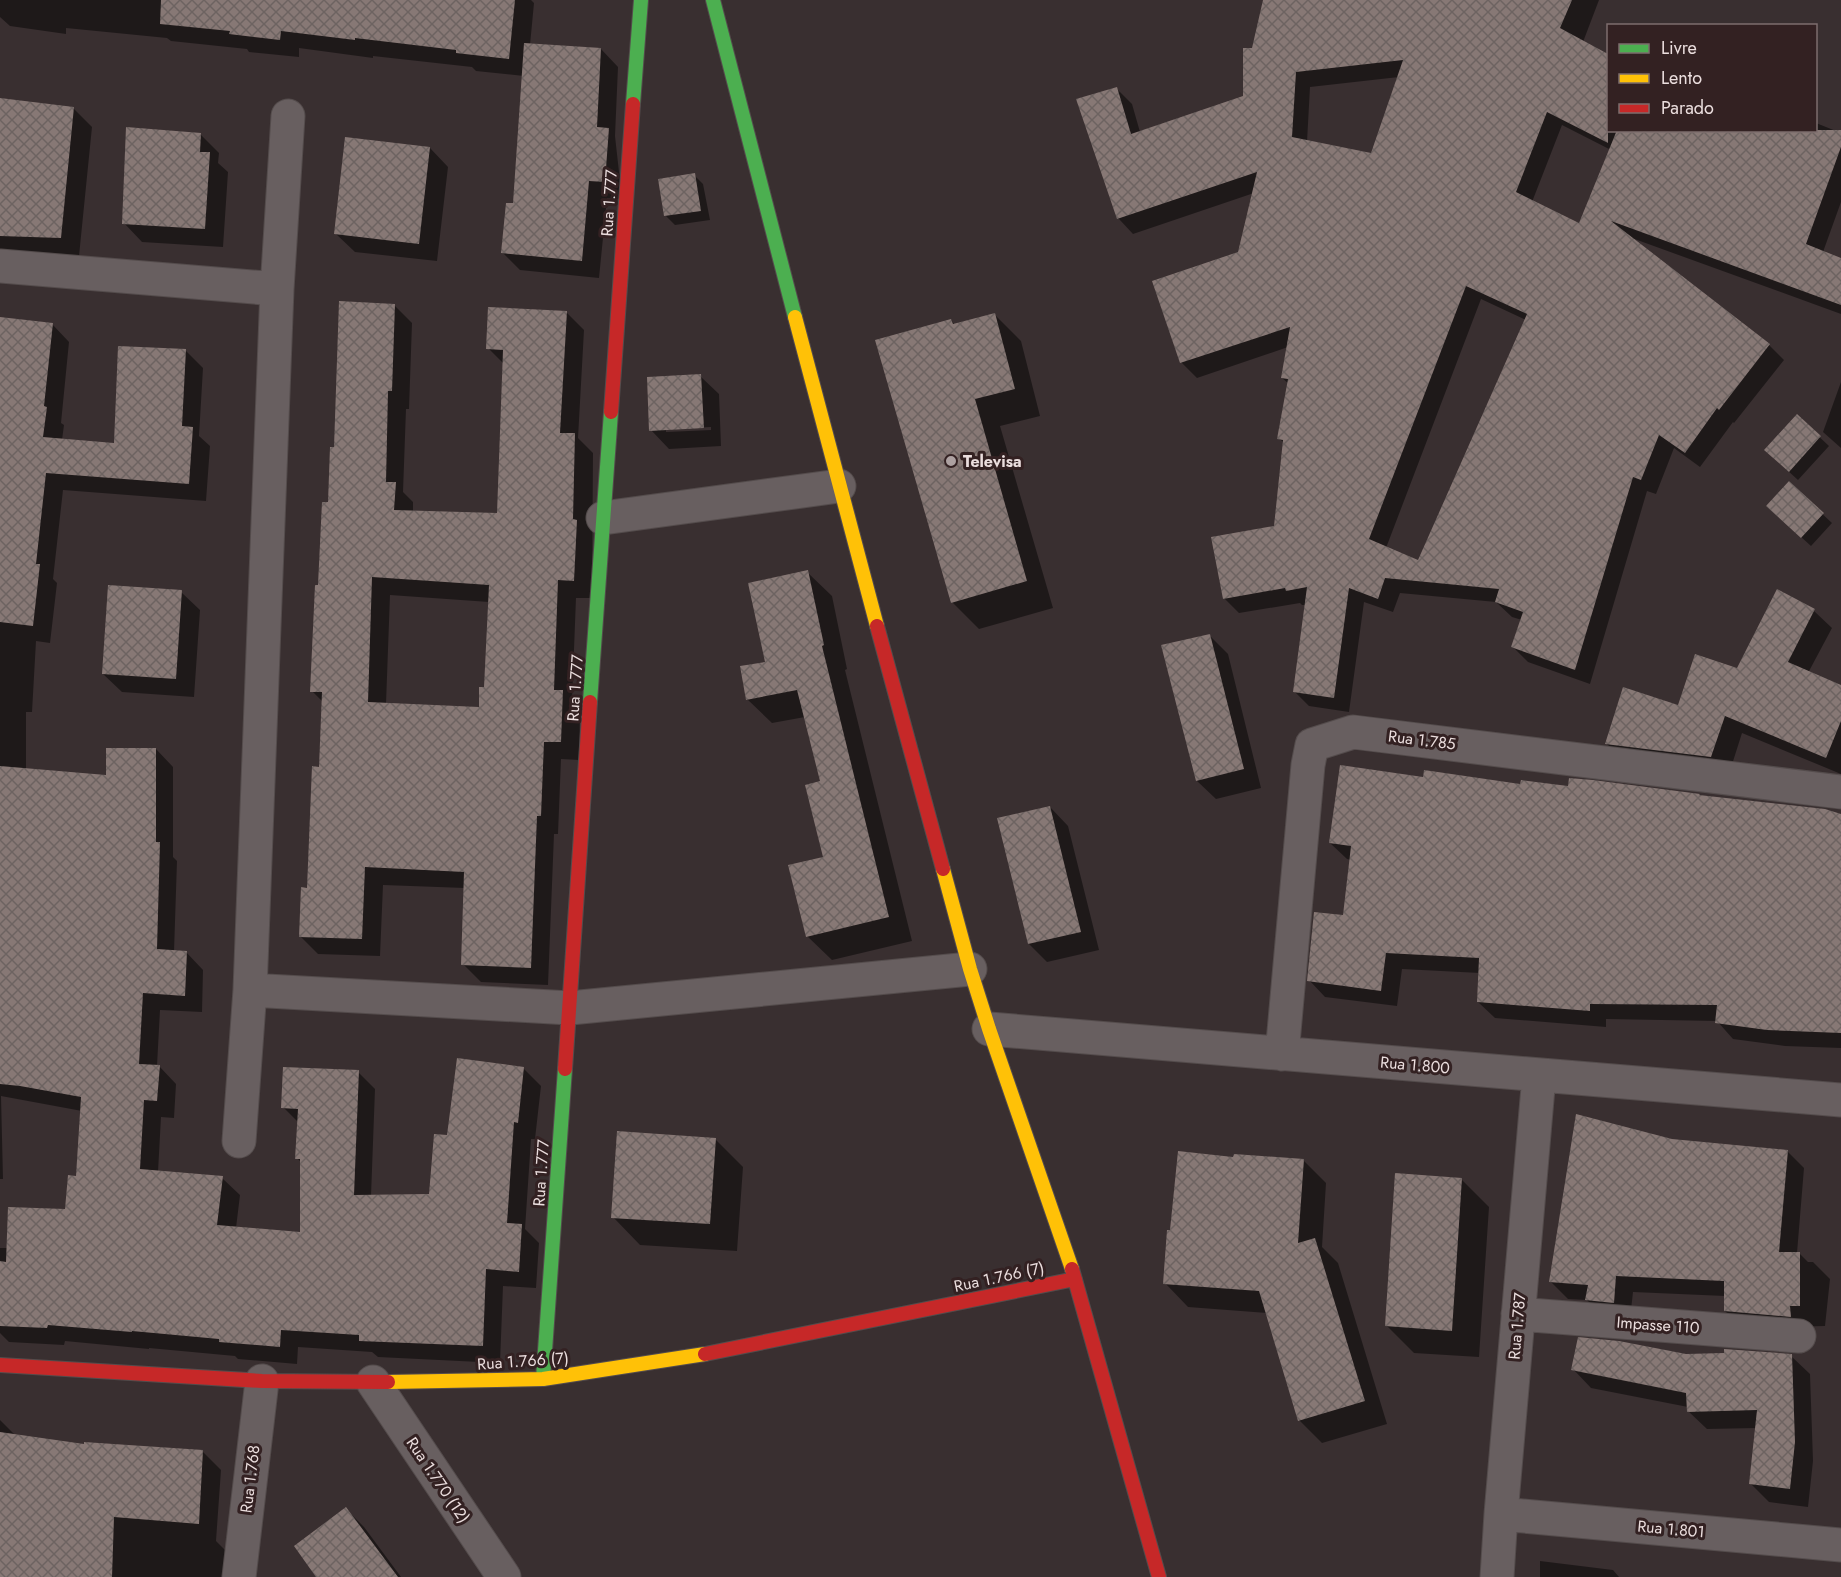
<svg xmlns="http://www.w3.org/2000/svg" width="1841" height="1577" font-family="Jost,sans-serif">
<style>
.shadow{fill:#0007;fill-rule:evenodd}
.building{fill:url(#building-cross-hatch);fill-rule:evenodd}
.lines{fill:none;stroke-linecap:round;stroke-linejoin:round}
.street-casing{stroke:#544c4c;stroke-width:35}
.fast-casing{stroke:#544c4c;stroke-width:16}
.slow-casing{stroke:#544c4c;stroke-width:16}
.jam-casing{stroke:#544c4c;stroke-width:16}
.street{stroke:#685f60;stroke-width:33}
.fast{stroke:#4caf50;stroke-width:14}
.slow{stroke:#ffc107;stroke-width:14}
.jam{stroke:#c62828;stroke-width:14}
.poi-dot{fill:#ada1a1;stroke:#332122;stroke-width:2}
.labels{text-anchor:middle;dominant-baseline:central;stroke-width:6;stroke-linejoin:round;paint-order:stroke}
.street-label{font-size:16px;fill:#ebdede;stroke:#332122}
.poi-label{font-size:16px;font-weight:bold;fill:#ebdede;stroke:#332122;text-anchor:start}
</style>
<defs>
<pattern id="building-cross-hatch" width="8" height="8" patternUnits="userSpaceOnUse" patternTransform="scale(1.5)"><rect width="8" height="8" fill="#877875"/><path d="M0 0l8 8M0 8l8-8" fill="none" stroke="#6d6361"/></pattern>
</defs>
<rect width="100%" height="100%" fill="#392f30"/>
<path class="shadow" d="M 0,0 L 531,0 L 534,3 L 530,45 L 601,49 L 618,67 L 615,136 L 622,199 L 607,198 L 599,278 L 520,270 L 502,252 L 514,205 L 524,76 L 476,71 L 472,67 L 373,56 L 373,58 L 299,48 L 299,57 L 249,52 L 247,49 L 171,41 L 167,38 L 66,28 L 66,34 L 10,26 L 0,17 Z
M 1264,0 L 1599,0 L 1583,42 L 1608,55 L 1608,130 L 1816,130 L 1816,123 L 1841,133 L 1841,202 L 1823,252 L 1841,259 L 1841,314 L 1629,237 L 1769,345 L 1784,360 L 1734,423 L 1733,422 L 1700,467 L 1674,448 L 1656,494 L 1647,491 L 1590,684 L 1528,662 L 1513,647 L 1522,620 L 1512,617 L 1496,602 L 1400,593 L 1393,612 L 1364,602 L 1349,712 L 1309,706 L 1294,691 L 1306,605 L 1302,605 L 1300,603 L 1239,613 L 1224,598 L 1275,527 L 1284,443 L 1279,438 L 1289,384 L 1282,378 L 1288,347 L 1197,378 L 1182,363 L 1154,282 L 1240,253 L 1254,193 L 1133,234 L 1119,219 L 1078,100 L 1117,89 L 1132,104 L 1140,132 L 1244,98 ZM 1399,77 L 1372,155 L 1307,142 L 1310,87 ZM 1562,125 L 1611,150 L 1579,225 L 1532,202 ZM 1481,299 L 1526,320 L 1419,561 L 1386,548 Z
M 0,100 L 73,108 L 92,127 L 79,256 L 0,253 Z
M 200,134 L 219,153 L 218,163 L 228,172 L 223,247 L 142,242 L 124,223 Z
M 430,148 L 448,167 L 437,261 L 355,252 L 336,234 Z
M 694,175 L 703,184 L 710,220 L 675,225 L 666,216 Z
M 394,305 L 412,323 L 409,409 L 406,409 L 403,492 L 413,502 L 413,512 L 498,515 L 504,364 L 488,348 L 566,312 L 584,330 L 578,438 L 593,453 L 592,598 L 576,598 L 572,701 L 580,710 L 579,760 L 561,759 L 558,834 L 554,834 L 548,985 L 481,982 L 463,964 L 465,888 L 383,885 L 380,956 L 318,954 L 300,936 L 309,889 L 321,768 L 323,702 L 312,691 L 320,587 L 335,448 ZM 390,595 L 489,602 L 485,689 L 480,708 L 386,704 Z
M 995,315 L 1021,341 L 1040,416 L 1000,426 L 1053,608 L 979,629 L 952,602 L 951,320 L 955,325 Z
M 0,319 L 52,324 L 69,342 L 61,423 L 64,425 L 62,440 L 116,444 L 185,350 L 203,368 L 199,436 L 210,446 L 206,501 L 63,490 L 53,579 L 57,583 L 50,643 L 36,641 L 32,712 L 26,712 L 26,770 L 107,777 L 156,749 L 173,767 L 173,857 L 177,861 L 174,952 L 186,952 L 203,970 L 202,1012 L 160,1010 L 157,1066 L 159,1066 L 176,1084 L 174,1118 L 161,1117 L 158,1172 L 222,1178 L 240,1195 L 236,1228 L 302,1233 L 302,1163 L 297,1158 L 299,1123 L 283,1107 L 358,1072 L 375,1089 L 371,1196 L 431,1196 L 449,1136 L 524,1069 L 541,1086 L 535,1139 L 531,1139 L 525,1229 L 539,1243 L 536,1288 L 503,1286 L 500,1363 L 378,1357 L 372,1352 L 298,1347 L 297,1364 L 238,1359 L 235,1356 L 149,1348 L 149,1349 L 65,1341 L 64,1345 L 9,1342 L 0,1333 L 0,1248 L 8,1248 L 66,1211 L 78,1178 L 82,1111 L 1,1096 L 3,1179 L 0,1179 Z
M 700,376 L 719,394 L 721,446 L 669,449 L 651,430 ZM 711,427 L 711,430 L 666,432 L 666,429 Z
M 1841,382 L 1841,448 L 1823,432 Z
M 1797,416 L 1829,446 L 1798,480 L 1775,459 Z
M 1789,483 L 1832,523 L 1811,546 L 1777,515 Z
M 807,572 L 832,596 L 847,669 L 845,670 L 912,941 L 832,960 L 807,936 L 825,858 L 821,782 L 805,717 L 772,723 L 747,699 L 767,663 Z
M 181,592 L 200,610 L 194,697 L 122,692 L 103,674 Z
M 1814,611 L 1832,628 L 1808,673 L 1841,687 L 1841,774 L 1742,733 L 1729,774 L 1624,761 L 1607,744 L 1679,707 L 1738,670 Z
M 1209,635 L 1228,654 L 1261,788 L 1216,799 L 1197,781 Z
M 1424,779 L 1700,796 L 1841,815 L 1841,1048 L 1785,1046 L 1733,1039 L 1717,1021 L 1606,1019 L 1606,1027 L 1495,1018 L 1478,1002 L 1480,973 L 1402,969 L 1397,1006 L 1325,997 L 1309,980 L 1344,916 L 1351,860 L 1347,859 L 1330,843 Z
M 1050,807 L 1068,826 L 1099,950 L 1047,962 L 1029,944 Z
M 715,1139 L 743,1167 L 737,1251 L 640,1245 L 613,1217 Z
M 1787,1151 L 1804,1168 L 1797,1253 L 1799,1253 L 1808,1262 L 1813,1262 L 1830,1279 L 1825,1326 L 1742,1328 L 1725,1311 L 1725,1296 L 1633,1292 L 1630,1319 L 1604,1317 L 1587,1300 L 1568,1299 L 1551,1282 Z
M 1235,1158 L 1303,1160 L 1326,1183 L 1322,1247 L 1338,1263 L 1387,1424 L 1322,1443 L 1299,1420 L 1267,1313 L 1188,1307 L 1165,1283 L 1171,1231 Z
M 1461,1179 L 1489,1207 L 1479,1357 L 1414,1353 L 1386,1325 Z
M 1686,1355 L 1791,1356 L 1810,1374 L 1813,1461 L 1808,1507 L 1769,1502 L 1750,1483 L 1757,1428 L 1707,1429 L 1688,1411 L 1688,1407 L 1591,1388 L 1573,1369 Z
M 0,1420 L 16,1436 L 86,1446 L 203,1452 L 221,1470 L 216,1541 L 227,1552 L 225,1577 L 0,1577 Z
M 346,1509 L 364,1527 L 401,1577 L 318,1577 Z
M 1540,1561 L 1613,1570 L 1619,1577 L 1540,1577 Z"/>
<path class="building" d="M 161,0 L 515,0 L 509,59 L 456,53 L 456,50 L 355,38 L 355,40 L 281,31 L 280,40 L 229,34 L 230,31 L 160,24 Z
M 1263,0 L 1572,0 L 1560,28 L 1608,54 L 1608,143 L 1547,112 L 1516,192 L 1579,223 L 1617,130 L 1841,130 L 1841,147 L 1806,244 L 1841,258 L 1841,305 L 1611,221 L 1770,344 L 1719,410 L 1717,408 L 1685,453 L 1659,435 L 1641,480 L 1633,477 L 1575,670 L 1511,647 L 1523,612 L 1495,602 L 1499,589 L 1385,578 L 1378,599 L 1349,588 L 1334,698 L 1293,692 L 1307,587 L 1286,591 L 1285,588 L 1223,599 L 1211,537 L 1274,526 L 1283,440 L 1277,439 L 1288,379 L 1281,378 L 1290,327 L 1180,363 L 1152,281 L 1238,252 L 1257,172 L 1117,219 L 1076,99 L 1117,87 L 1131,134 L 1243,96 L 1243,48 L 1252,48 ZM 1403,60 L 1371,153 L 1292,137 L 1296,72 ZM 1466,286 L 1527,314 L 1418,560 L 1369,539 Z
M 524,43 L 601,48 L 597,127 L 609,128 L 605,182 L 589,181 L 582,261 L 501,253 L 506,203 L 513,203 Z
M 0,98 L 74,107 L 61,238 L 0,236 Z
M 126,127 L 201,133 L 200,152 L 210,152 L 205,229 L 122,224 Z
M 345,137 L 430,147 L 419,244 L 334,234 Z
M 695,173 L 701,211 L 664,216 L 658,179 Z
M 339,301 L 395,304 L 392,391 L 388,391 L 386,482 L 396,482 L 394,510 L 497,513 L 503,350 L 486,349 L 488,307 L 567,311 L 560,433 L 575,433 L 573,519 L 577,520 L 574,581 L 558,580 L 554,690 L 563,690 L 561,742 L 544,742 L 541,816 L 537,816 L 531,968 L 461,965 L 464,872 L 365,867 L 362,939 L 299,937 L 301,887 L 307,888 L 312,766 L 319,767 L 322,692 L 310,692 L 315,585 L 318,585 L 322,502 L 328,502 L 330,447 L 334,447 ZM 372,577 L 489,585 L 484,687 L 479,687 L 479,707 L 368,702 Z
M 995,313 L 1015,389 L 975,399 L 1027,581 L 951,603 L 875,340 L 951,319 L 953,324 Z
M 0,317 L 53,323 L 44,406 L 47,407 L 43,437 L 114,443 L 118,346 L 186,349 L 182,426 L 193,427 L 189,484 L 46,473 L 36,564 L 40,564 L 33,626 L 0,622 Z
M 701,374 L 704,428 L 649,431 L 647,377 Z
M 1797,414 L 1821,436 L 1789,472 L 1764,450 Z
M 1789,481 L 1824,513 L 1801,538 L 1766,506 Z
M 808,570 L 824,645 L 822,646 L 889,917 L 806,937 L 788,865 L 823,857 L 805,785 L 820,781 L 797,690 L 746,700 L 740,666 L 765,662 L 748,583 Z
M 108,585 L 182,590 L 176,679 L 102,674 Z
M 1777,589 L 1815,609 L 1788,662 L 1841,685 L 1841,721 L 1826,758 L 1725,716 L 1711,757 L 1605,744 L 1623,687 L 1678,705 L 1695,654 L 1737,668 Z
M 1210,634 L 1244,769 L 1196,781 L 1161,645 Z
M 106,748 L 156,748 L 156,842 L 160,842 L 157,949 L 187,951 L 185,996 L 143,993 L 139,1064 L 160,1065 L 157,1101 L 144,1100 L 140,1169 L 223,1176 L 217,1225 L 300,1232 L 300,1159 L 295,1159 L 298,1109 L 281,1108 L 283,1067 L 359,1070 L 354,1195 L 429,1194 L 434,1134 L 447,1135 L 457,1058 L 524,1067 L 518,1123 L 514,1122 L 507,1223 L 522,1224 L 519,1272 L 486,1269 L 483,1346 L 359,1341 L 359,1335 L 281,1330 L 280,1347 L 219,1342 L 219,1339 L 132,1331 L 132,1332 L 48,1325 L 47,1328 L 0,1326 L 0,1261 L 6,1262 L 8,1207 L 65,1209 L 68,1175 L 76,1176 L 81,1097 L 20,1086 L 0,1084 L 0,766 L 106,775 Z
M 1340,765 L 1423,777 L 1424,770 L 1520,784 L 1521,780 L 1568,786 L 1569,778 L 1593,780 L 1700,794 L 1699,795 L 1825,809 L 1841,814 L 1841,1033 L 1767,1030 L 1715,1023 L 1717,1005 L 1590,1004 L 1590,1011 L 1477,1002 L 1479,958 L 1386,953 L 1381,991 L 1307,981 L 1314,912 L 1343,915 L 1351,846 L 1329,843 Z
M 1050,806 L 1081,932 L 1028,944 L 997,818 Z
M 1576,1114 L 1672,1139 L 1788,1150 L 1779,1252 L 1800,1252 L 1800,1306 L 1790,1306 L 1791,1317 L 1724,1311 L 1724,1281 L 1616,1276 L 1614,1303 L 1585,1300 L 1588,1285 L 1549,1282 Z
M 617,1131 L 716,1138 L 710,1224 L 611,1218 Z
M 1178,1151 L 1233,1157 L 1234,1154 L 1304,1159 L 1298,1243 L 1315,1238 L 1365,1401 L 1298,1421 L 1259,1291 L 1163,1284 L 1167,1230 L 1170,1230 Z
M 1395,1173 L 1462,1178 L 1452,1331 L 1385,1326 Z
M 1578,1337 L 1619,1341 L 1686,1354 L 1724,1353 L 1724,1349 L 1792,1354 L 1795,1442 L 1790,1489 L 1749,1484 L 1757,1410 L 1687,1412 L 1686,1393 L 1571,1370 Z
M 0,1432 L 84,1444 L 84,1442 L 203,1450 L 199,1524 L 114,1517 L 112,1577 L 0,1577 Z
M 346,1507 L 398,1577 L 316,1577 L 294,1546 Z"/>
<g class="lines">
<g class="street-casing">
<path id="street" d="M 0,266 L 277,289
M 603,518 L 839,486
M 250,990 L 570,1008 L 970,969
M 989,1029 L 1841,1100
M 1282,1054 L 1308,765 L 1312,745 L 1353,732 L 1841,792
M 239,1141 L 250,990 L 277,289 L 288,116
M 1518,1314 L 1799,1336
M 373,1382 L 504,1577
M 1501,1514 L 1841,1545
M 239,1577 L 262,1381
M 1497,1577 L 1501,1514 L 1539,1076"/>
</g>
<g class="fast-casing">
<path id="fast" d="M 713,0 L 795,317
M 633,104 L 641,0
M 590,702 L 611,412
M 543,1379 L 565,1069"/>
</g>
<g class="slow-casing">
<path id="slow" d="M 795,317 L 877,626
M 943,869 L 970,969 L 989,1029 L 1072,1269
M 388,1382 L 543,1379 L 705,1354"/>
</g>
<g class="jam-casing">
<path id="jam" d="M 611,412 L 633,104
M 877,626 L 943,869
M 565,1069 L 590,702
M 1072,1269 L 1159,1577
M 705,1354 L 1075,1279
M 0,1365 L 262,1381 L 388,1382"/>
</g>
<use href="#street" class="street"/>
<use href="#fast" class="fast"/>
<use href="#slow" class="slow"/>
<use href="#jam" class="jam"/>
</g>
<circle class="poi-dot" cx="951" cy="461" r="6"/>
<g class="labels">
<g class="street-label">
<text transform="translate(609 203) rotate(-86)">Rua 1.777</text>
<text transform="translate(575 688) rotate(-86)">Rua 1.777</text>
<text transform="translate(1422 740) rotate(7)">Rua 1.785</text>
<text transform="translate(1415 1065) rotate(5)">Rua 1.800</text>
<text transform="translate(541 1173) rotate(-86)">Rua 1.777</text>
<text transform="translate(999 1277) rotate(-12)">Rua 1.766 (7)</text>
<text transform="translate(1658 1325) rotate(4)">Impasse 110</text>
<text transform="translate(1517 1326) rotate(-85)">Rua 1.787</text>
<text transform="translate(523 1361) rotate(-4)">Rua 1.766 (7)</text>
<text transform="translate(250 1479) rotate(-83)">Rua 1.768</text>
<text transform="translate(438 1480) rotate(56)">Rua 1.770 (12)</text>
<text transform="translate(1671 1529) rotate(5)">Rua 1.801</text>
</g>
<g class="poi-label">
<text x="963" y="461">Televisa</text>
</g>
</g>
<rect x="1607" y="24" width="210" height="108" fill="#332122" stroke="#7d6d6d" stroke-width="1.5"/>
<rect x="1619" y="44" width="30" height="9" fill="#4caf50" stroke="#7d6d6d" stroke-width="1.5"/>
<text x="1661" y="54" font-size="18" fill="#ebdede">Livre</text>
<rect x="1619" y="74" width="30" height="9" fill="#ffc107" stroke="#7d6d6d" stroke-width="1.5"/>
<text x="1661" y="84" font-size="18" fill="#ebdede">Lento</text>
<rect x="1619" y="104" width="30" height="9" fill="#c62828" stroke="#7d6d6d" stroke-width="1.5"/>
<text x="1661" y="114" font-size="18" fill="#ebdede">Parado</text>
</svg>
